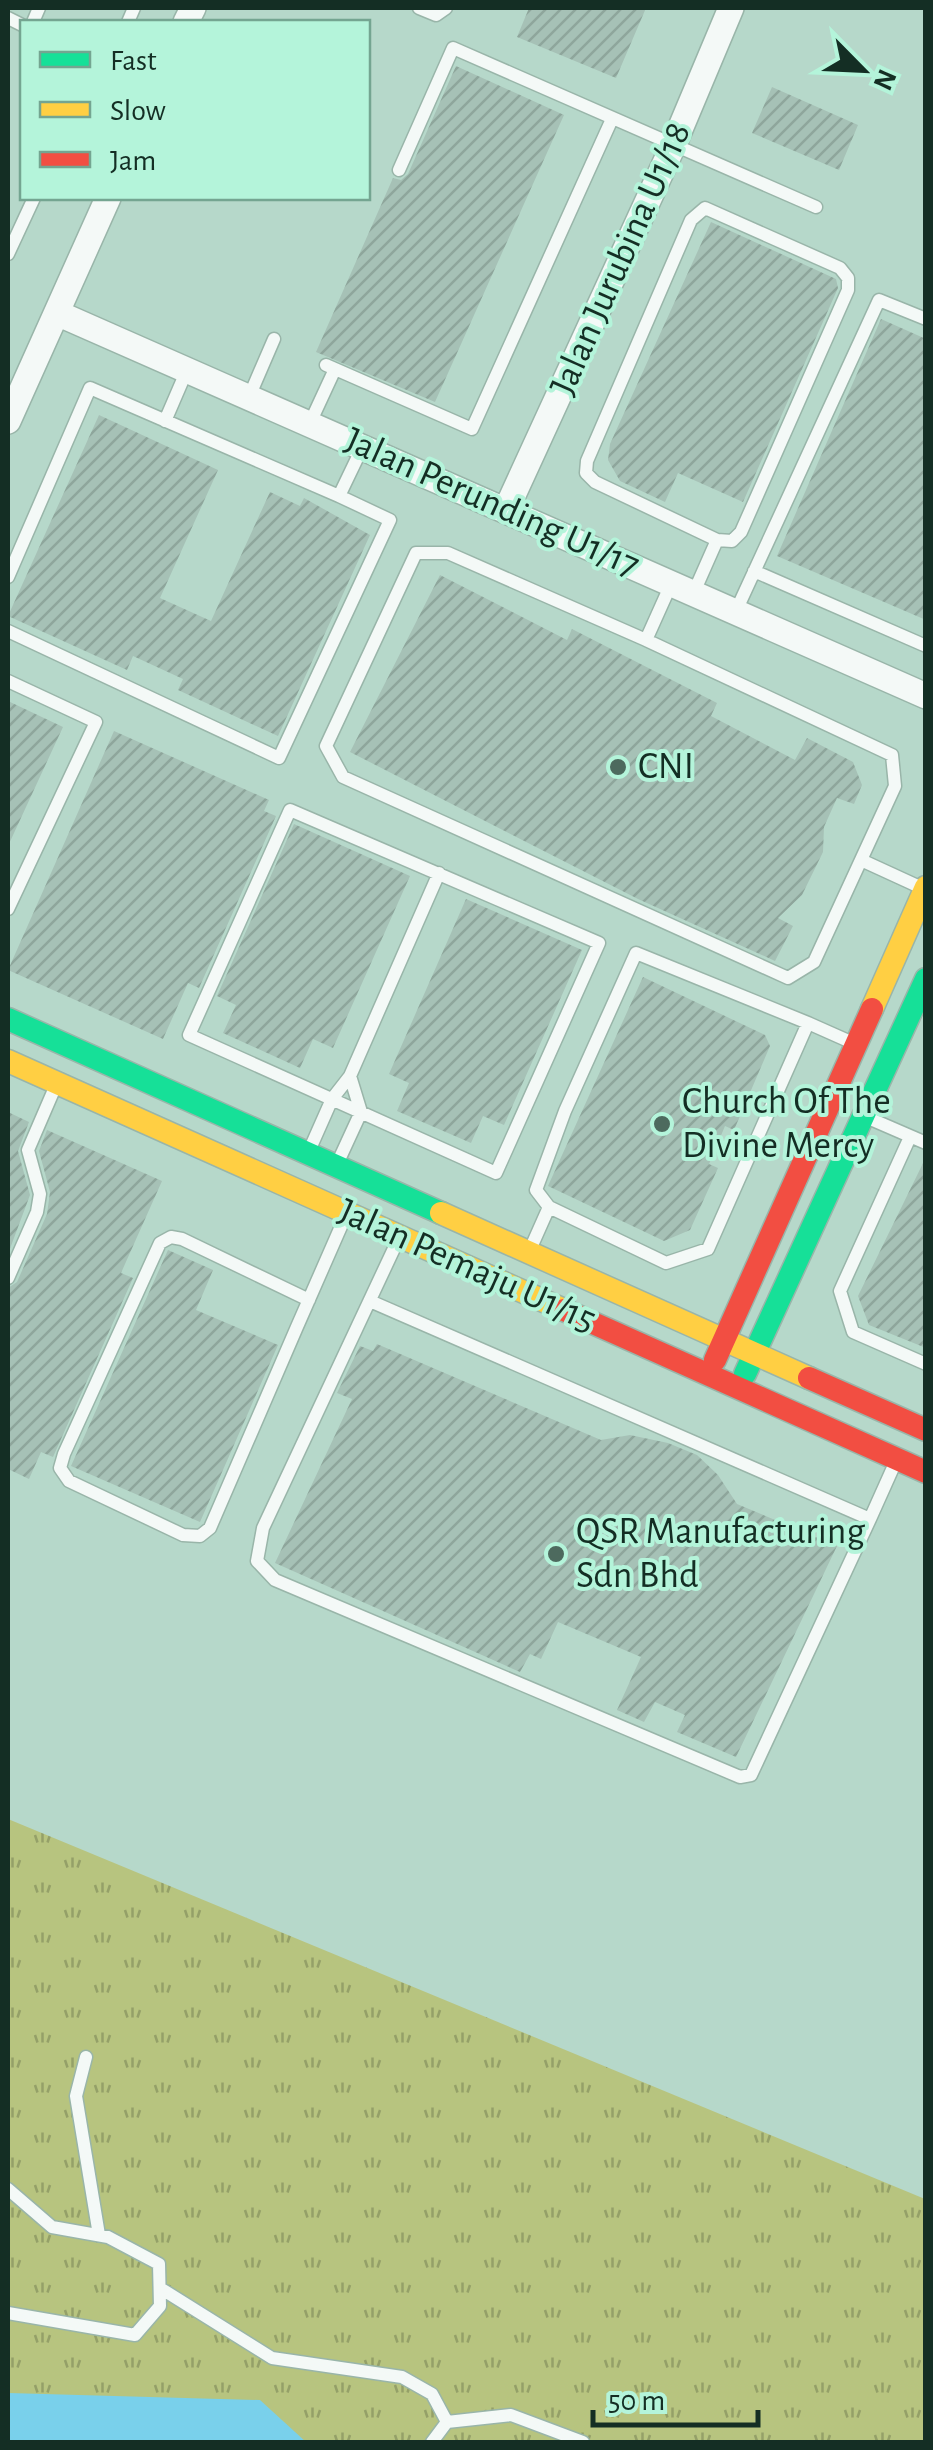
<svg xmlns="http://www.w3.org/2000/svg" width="933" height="2450" font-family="'Alegreya Sans',sans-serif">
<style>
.grass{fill:url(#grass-tufts)}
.water{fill:#79d0eb}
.building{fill:url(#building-hatch)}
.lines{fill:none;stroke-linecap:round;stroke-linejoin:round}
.lane-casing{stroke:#99b5a9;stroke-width:15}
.street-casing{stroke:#99b5a9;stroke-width:28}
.fast-casing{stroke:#99b5a9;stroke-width:25}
.slow-casing{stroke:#99b5a9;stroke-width:25}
.jam-casing{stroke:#99b5a9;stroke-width:25}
.lane{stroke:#f4f9f7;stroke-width:12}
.street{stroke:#f4f9f7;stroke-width:25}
.fast{stroke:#16e098;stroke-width:22}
.slow{stroke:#ffcf43;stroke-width:22}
.jam{stroke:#f24e42;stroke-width:22}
.poi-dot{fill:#4d6a5e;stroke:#b4f4da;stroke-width:4}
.labels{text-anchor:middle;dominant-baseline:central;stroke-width:8;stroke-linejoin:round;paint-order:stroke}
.street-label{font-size:38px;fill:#142e24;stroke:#b4f4da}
.poi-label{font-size:38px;fill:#142e24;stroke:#b4f4da;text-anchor:start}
</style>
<defs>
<pattern id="grass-tufts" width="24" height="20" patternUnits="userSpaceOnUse" patternTransform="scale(2.5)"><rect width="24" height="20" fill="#b7c47f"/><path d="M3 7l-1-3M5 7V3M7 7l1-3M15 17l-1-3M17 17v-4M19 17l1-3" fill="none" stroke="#94a068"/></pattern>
<pattern id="building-hatch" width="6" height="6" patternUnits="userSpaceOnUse" patternTransform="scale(2.5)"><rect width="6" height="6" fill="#a6c1b6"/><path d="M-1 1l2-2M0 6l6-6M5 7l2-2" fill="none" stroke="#8ea69c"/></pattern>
</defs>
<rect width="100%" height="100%" fill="#b6d8ca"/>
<path class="grass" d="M 8,1819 L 925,2199 L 925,2442 L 8,2442 Z"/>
<path class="water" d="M 8,2393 L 260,2400 L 306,2442 L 8,2442 Z"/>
<path class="building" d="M 529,8 L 646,8 L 616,78 L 517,37 Z
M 456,66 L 564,115 L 435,402 L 316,352 L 393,178 L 401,180 L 408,174 Z
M 772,87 L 858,125 L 839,170 L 752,133 Z
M 711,222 L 836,279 L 838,288 L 743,502 L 678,473 L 665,502 L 620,481 L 608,460 L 610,444 Z
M 881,319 L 926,339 L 926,620 L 777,556 Z
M 99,415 L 218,470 L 160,598 L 211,621 L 270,492 L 300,506 L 304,498 L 370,535 L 278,736 L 178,690 L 183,679 L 133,656 L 127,670 L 8,616 Z
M 440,575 L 567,640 L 572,629 L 717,703 L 711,716 L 795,760 L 807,738 L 853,762 L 862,785 L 854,804 L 837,798 L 824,827 L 823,852 L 802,895 L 778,918 L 793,926 L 775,961 L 638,899 L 350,752 Z
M 8,701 L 63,727 L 8,846 Z
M 114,731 L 269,800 L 264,811 L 276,816 L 199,988 L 188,983 L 163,1039 L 8,970 Z
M 294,824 L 410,876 L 333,1048 L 313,1039 L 300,1068 L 223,1033 L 236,1005 L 217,996 Z
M 466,899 L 582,950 L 504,1125 L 483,1116 L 471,1143 L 397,1111 L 409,1083 L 389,1074 Z
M 643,977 L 765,1035 L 770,1046 L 734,1130 L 725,1126 L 709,1164 L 718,1168 L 690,1230 L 664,1241 L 548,1186 Z
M 8,1112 L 29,1122 L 18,1151 L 30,1195 L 8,1254 Z
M 47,1130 L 162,1181 L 121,1273 L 133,1278 L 53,1457 L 41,1452 L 29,1479 L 8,1469 L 8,1288 L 17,1282 L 47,1214 L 50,1192 L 39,1151 Z
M 926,1157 L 926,1348 L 869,1325 L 858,1296 Z
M 168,1250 L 213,1270 L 196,1310 L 278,1345 L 200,1522 L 71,1466 Z
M 377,1344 L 601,1440 L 630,1435 L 668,1443 L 697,1455 L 718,1475 L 737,1504 L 837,1546 L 736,1757 L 677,1732 L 685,1715 L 655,1702 L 644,1722 L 617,1710 L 641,1657 L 558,1622 L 541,1659 L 530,1654 L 520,1672 L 275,1563 L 352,1399 L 337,1393 L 360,1346 L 373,1351 Z"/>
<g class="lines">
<g class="lane-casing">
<path id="lane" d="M 419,8 L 436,15 L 446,8
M 8,18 L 22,25
M 33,22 L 39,8
M 128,22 L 134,8
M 399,170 L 453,48 L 816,207
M 705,208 L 840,268 L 848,278 L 848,290 L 741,532 L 732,541 L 717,540 L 595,482 L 586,473 L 587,461 L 691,220 Z
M 8,254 L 34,198
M 326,365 L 472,429 L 612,119
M 249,397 L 274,339
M 165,421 L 187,370
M 310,423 L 335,369
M 754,571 L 926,646
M 8,577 L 90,388 L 339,496
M 694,592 L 717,540
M 736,611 L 879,300 L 926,319
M 8,631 L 279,758 L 390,520 L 339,496 L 363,446
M 646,640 L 892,755 L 895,786 L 814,962 L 788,978 L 343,777 L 326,746 L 416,553 L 448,553 L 646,640 L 672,582
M 8,681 L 96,722 L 8,909
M 290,810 L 599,943 L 496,1173 L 189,1035 Z
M 861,860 L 922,888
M 866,1117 L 926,1143
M 910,1137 L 840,1291 L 853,1332 L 926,1364
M 309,1151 L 332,1099 L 350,1076 L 439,873
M 338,1162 L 361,1112 L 350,1076
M 549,1207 L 536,1190 L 565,1111 L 636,953 L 808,1023
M 529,1252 L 549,1207 L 666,1263 L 708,1249 L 808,1023 L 853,1043
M 8,1278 L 37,1212 L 40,1194 L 28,1150 L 56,1085
M 309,1300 L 182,1239 L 171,1237 L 160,1243 L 64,1454 L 60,1468 L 69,1481 L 183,1535 L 200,1536 L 210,1528 C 255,1424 300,1319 346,1215
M 370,1301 L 870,1519 L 751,1775 L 740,1777 L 275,1580 L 257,1561 L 263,1528 L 398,1240
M 870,1519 L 896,1461
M 86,2057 L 76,2096 L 99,2235
M 8,2189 L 52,2227 L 108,2237 L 159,2264 L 160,2306 L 135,2335 L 8,2313
M 160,2288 L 272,2358 L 402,2377 L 432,2394 L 447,2422
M 432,2442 L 447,2422 L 511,2415 L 583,2442"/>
</g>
<g class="street-casing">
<path id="street" d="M 186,22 L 193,8
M 57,313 L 926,696
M 8,421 L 108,198
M 507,508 L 673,146 L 731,8"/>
</g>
<g class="fast-casing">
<path id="fast" d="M 8,1019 L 441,1213
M 745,1374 L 926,979"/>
</g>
<g class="slow-casing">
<path id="slow" d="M 872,1009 L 926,887
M 8,1061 L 564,1310
M 441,1213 L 809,1378"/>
</g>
<g class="jam-casing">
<path id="jam" d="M 564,1310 L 926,1472
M 715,1360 L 872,1009
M 809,1378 L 926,1430"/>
</g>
<use href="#lane" class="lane"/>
<use href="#street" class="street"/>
<use href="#fast" class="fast"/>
<use href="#slow" class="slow"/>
<use href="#jam" class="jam"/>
</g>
<g class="poi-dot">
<circle cx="618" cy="767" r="10"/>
<circle cx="662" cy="1124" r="10"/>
<circle cx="556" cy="1554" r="10"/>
</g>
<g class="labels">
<g class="street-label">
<text transform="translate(621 259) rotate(-66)">Jalan Jurubina U1/18</text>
<text transform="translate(492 503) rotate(24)">Jalan Perunding U1/17</text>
<text transform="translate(467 1266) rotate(24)">Jalan Pemaju U1/15</text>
</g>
<g class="poi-label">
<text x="638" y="767">CNI</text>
<text x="682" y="1102">Church Of The<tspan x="682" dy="44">Divine Mercy</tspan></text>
<text x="576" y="1532">QSR Manufacturing<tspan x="576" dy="44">Sdn Bhd</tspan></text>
</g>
</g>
<rect width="933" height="2450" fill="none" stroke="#142e24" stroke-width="20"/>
<rect x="20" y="20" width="350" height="180" fill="#b4f4da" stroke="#74a591" stroke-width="2.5"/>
<rect x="40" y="52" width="50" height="15" fill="#16e098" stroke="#74a591" stroke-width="2.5"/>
<text x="110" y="70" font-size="30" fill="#142e24">Fast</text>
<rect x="40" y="102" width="50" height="15" fill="#ffcf43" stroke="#74a591" stroke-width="2.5"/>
<text x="110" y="120" font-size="30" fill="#142e24">Slow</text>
<rect x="40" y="152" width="50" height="15" fill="#f24e42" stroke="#74a591" stroke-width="2.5"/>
<text x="110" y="170" font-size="30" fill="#142e24">Jam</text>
<g transform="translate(863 70) rotate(114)" stroke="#b4f4da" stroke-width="8" paint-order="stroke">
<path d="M0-8L18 38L0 25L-18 38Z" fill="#142e24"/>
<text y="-15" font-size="28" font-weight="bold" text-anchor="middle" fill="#142e24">N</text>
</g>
<path d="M593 2410v15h165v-15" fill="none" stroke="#142e24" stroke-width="5"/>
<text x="608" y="2410" font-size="30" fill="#142e24" stroke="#b4f4da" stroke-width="8" paint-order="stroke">50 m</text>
</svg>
